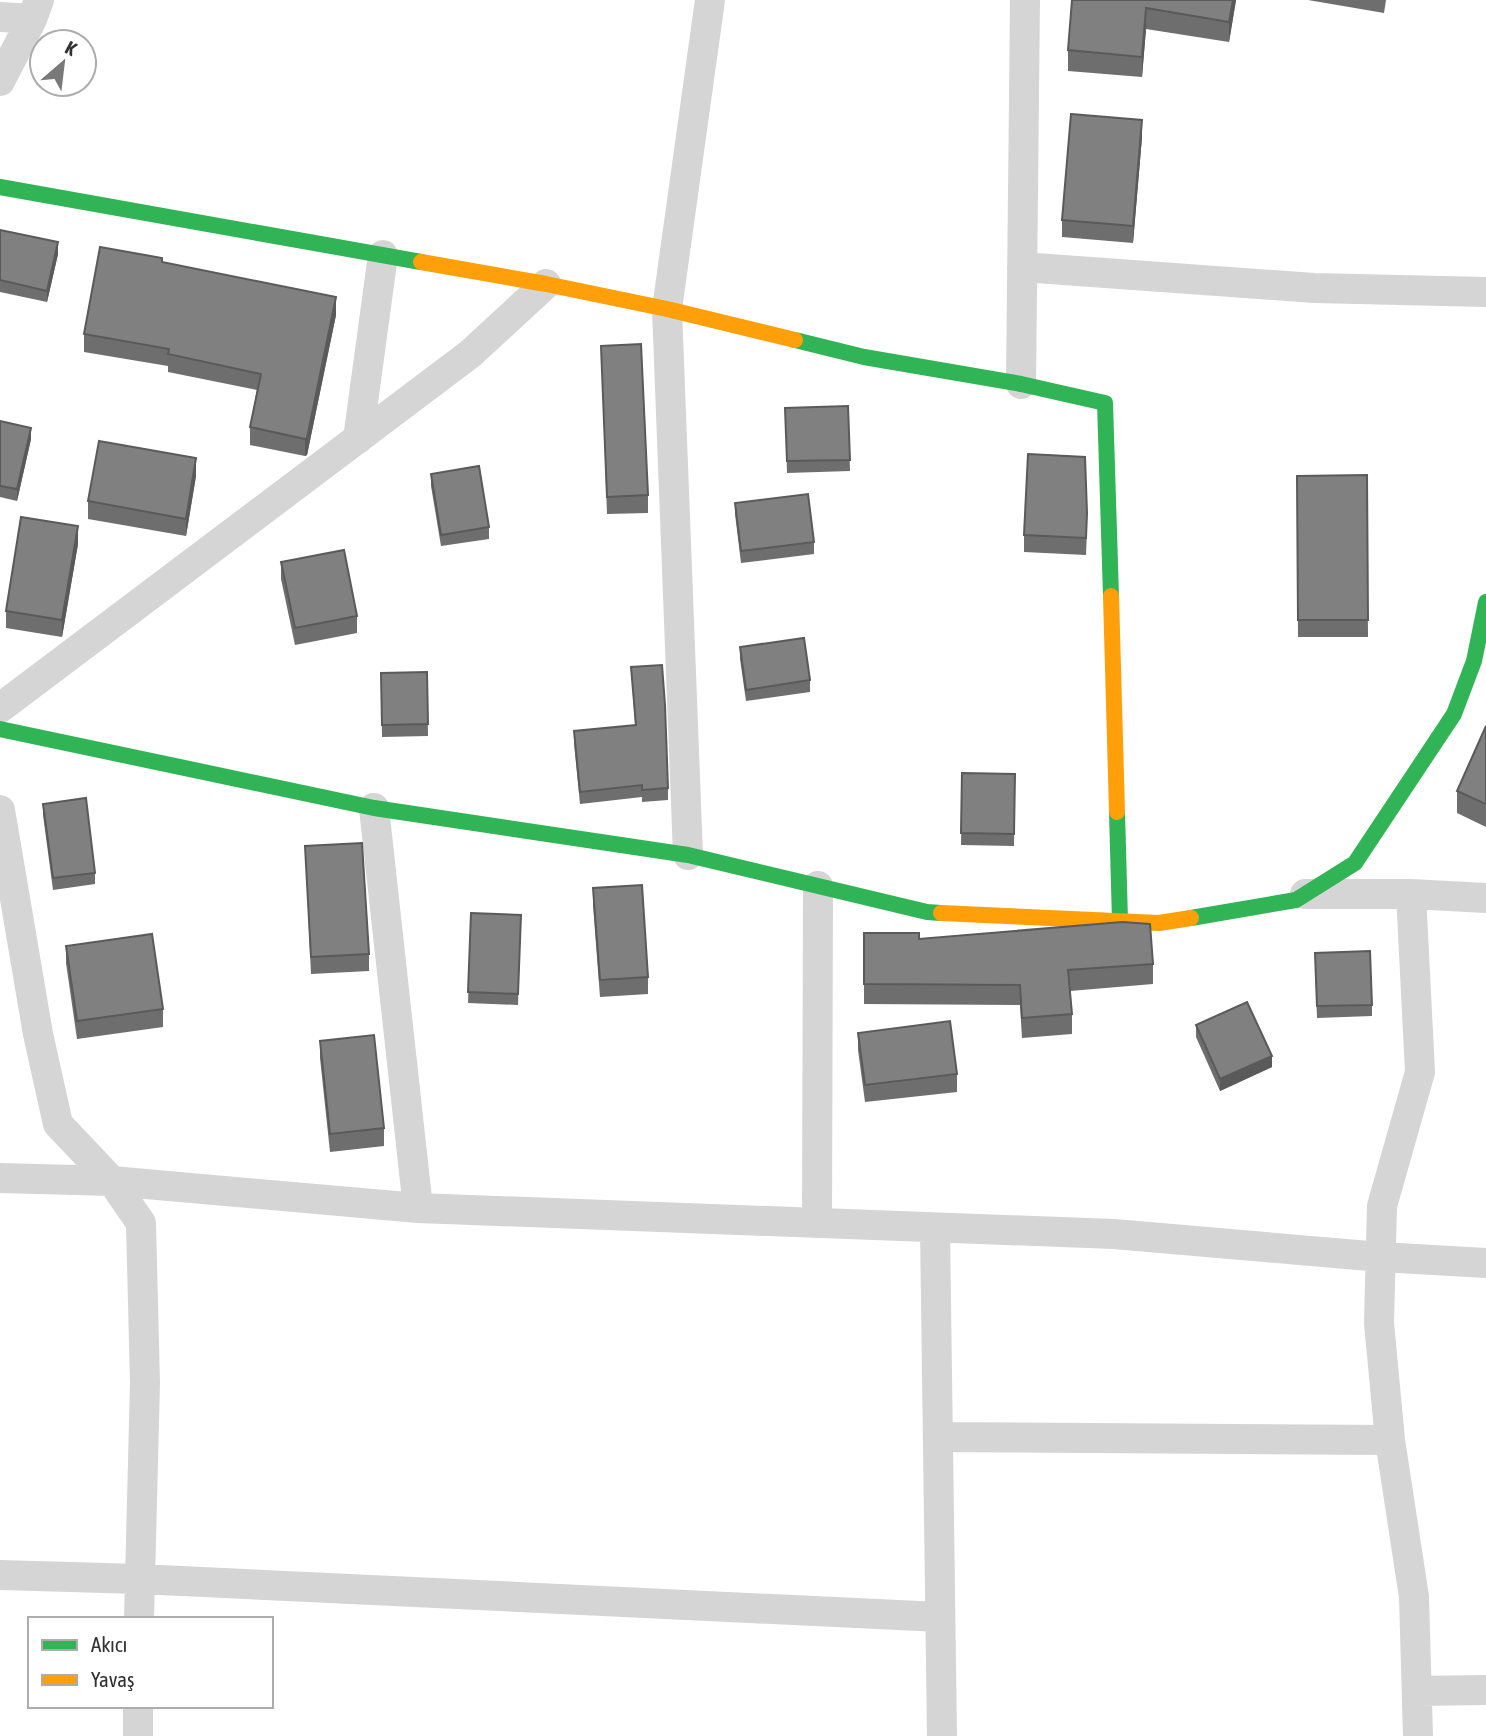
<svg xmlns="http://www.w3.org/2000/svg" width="1486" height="1736" font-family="'Asap Condensed',sans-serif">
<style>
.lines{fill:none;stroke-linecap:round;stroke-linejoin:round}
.street{stroke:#d5d5d5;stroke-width:30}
.fast{stroke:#30b455;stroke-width:16}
.slow{stroke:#ff9f0a;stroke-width:16}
.wall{fill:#6e6e6e}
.shaded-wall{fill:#5a5a5a}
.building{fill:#808080;stroke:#5a5a5a;stroke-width:2}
</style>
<rect width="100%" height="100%" fill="#fff"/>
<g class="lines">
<path class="street" d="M 0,17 L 32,19
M 0,81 L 32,19 L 39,0
M 1022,267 L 1314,288 L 1486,292
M 1021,384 L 1025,0
M 358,439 L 383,255
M 0,708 L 470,354 L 546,284
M 374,808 L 418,1208
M 0,810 L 38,1034 L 58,1124 L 112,1181 L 141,1223 L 145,1383 L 139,1619
M 688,855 L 667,309 L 710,0
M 1305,894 L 1411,894 L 1486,898
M 1411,894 L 1420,1072 L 1382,1206 L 1379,1323 L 1390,1440 L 1414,1597 L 1418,1736
M 0,1178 L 112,1181 L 418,1208 L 1114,1234 L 1381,1257 L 1486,1263
M 817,1223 L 818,886
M 935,1228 L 942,1736
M 938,1437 L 1390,1440
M 0,1575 L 139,1579 L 940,1617
M 1417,1691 L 1486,1690
M 138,1736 L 138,1706"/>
<path class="fast" d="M 0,187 L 421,262
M 795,340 L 864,357 L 1021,384 L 1105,403 L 1111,596
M 0,729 L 374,808 L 688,855 L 927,912 L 941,913
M 1117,812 L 1120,921
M 1191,918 L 1296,900 L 1355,863 L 1454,714 L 1474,661 L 1486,602"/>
<path class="slow" d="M 421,262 L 546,284 L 667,309 L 795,340
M 1111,596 L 1117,812
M 941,913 L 1159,923 L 1191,918"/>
</g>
<path class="wall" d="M 1072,0 L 1236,0 L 1229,42 L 1146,29 L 1142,77 L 1068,71 L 1068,50 Z
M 1308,0 L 1386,0 L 1384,13 Z
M 1142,137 L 1133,243 L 1062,237 L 1062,220 Z
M 0,230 L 58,254 L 47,302 L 0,292 Z
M 162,262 L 336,315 L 307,455 L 305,456 L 250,445 L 250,427 L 257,390 L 168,372 L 168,366 L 84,352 L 84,334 Z
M 601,346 L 648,495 L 648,513 L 607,514 Z
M 848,406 L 850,471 L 787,473 L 785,408 Z
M 0,421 L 31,439 L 17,501 L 0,497 Z
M 431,474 L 489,527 L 489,539 L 441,546 L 431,486 Z
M 1367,475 L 1368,637 L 1298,637 L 1297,476 Z
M 196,476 L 186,536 L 88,519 L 88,501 Z
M 735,503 L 814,542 L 814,554 L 741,563 L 735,514 Z
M 1087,530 L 1086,555 L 1024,552 L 1024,535 Z
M 78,544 L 62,637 L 6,628 L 6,611 Z
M 281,562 L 357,616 L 357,633 L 295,645 L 281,579 Z
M 740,647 L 810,680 L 810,692 L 746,701 L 740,659 Z
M 631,667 L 668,788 L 668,800 L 642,802 L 642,797 L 580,804 L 574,743 L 574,731 L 635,725 Z
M 427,672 L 428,736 L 382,737 L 381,673 Z
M 1486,726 L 1486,827 L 1457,813 L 1457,791 Z
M 962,773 L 1015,774 L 1014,846 L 961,845 Z
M 43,804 L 95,873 L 95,884 L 53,890 L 43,815 Z
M 305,846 L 369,954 L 369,971 L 311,974 Z
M 593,888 L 648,977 L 648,994 L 600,997 L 593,905 Z
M 471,913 L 521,915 L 518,1005 L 468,1003 Z
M 864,933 L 1153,964 L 1153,984 L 1070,991 L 1072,1014 L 1072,1034 L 1022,1038 L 1020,1005 L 864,1004 Z
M 66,946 L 163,1009 L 163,1027 L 77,1039 L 66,963 Z
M 1315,965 L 1372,1005 L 1372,1016 L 1317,1018 Z
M 1196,1025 L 1272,1067 L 1220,1091 L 1196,1037 Z
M 858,1033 L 957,1074 L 957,1092 L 865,1102 L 858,1050 Z
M 320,1041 L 384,1128 L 384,1146 L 330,1152 L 320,1058 Z"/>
<path class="shaded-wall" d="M 1233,0 L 1236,0 L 1229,42 L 1229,22 Z
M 1146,8 L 1146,29 L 1142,77 L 1142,57 Z
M 1142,120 L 1142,137 L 1133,243 L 1133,226 Z
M 58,242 L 58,254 L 47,302 L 47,291 Z
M 336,297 L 336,315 L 307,455 L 305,456 L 305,439 Z
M 31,428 L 31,439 L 17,501 L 17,489 Z
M 196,458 L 196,476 L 186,536 L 186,519 Z
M 78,526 L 78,544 L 62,637 L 62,620 Z
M 1272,1056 L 1272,1067 L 1220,1091 L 1220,1079 Z"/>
<path class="building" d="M 1072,0 L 1233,0 L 1229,22 L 1146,8 L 1142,57 L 1068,50 Z
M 1071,114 L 1142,120 L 1133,226 L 1062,220 Z
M 0,230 L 58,242 L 47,291 L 0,280 Z
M 100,247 L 162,258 L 162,262 L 336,297 L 307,438 L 305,439 L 250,427 L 261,374 L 168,354 L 169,349 L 84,334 Z
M 641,344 L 648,495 L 607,497 L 601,346 Z
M 848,406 L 850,460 L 787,461 L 785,408 Z
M 0,421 L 31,428 L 17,489 L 0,486 Z
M 99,441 L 196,458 L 186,519 L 88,501 Z
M 1028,454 L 1085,457 L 1087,513 L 1086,538 L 1024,535 Z
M 479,466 L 489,527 L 441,535 L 431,474 Z
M 1367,475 L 1368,620 L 1298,620 L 1297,476 Z
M 808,494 L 814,542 L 741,551 L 735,503 Z
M 21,517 L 78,526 L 62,620 L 6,611 Z
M 344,550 L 357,616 L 295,628 L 281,562 Z
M 804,638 L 810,680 L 746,690 L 740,647 Z
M 662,665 L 665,705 L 668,788 L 642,790 L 642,785 L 580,792 L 574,731 L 636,725 L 631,667 Z
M 427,672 L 428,724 L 382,725 L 381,673 Z
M 1486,726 L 1486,804 L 1457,791 Z
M 962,773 L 1015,774 L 1014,834 L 961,833 Z
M 86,798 L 95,873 L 53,878 L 43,804 Z
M 362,843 L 369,954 L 311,957 L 305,846 Z
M 642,885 L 648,977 L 600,980 L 593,888 Z
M 471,913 L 521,915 L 518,994 L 468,992 Z
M 1122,922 L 1150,924 L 1153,964 L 1068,970 L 1072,1014 L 1022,1018 L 1020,985 L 864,984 L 864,933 L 919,933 L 919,939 Z
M 152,934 L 163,1009 L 77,1021 L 66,946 Z
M 1370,951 L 1372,1005 L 1317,1006 L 1315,953 Z
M 1247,1002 L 1272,1056 L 1220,1079 L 1196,1025 Z
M 950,1021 L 957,1074 L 865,1085 L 858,1033 Z
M 374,1035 L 384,1128 L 330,1134 L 320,1041 Z"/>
<rect x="28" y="1617" width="245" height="91" fill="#ffffff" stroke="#adadad" stroke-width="2"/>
<rect x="42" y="1640" width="35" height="10" fill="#30b455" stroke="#adadad" stroke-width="2"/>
<text x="91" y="1652" font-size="21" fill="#313131">Akıcı</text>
<rect x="42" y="1675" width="35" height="10" fill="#ff9f0a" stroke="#adadad" stroke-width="2"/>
<text x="91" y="1687" font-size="21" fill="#313131">Yavaş</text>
<g transform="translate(63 63) rotate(28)"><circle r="33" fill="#ffffff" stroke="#adadad" stroke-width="2"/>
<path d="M0-5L12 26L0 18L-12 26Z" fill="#797979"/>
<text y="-10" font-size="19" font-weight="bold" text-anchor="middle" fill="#313131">K</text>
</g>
</svg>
